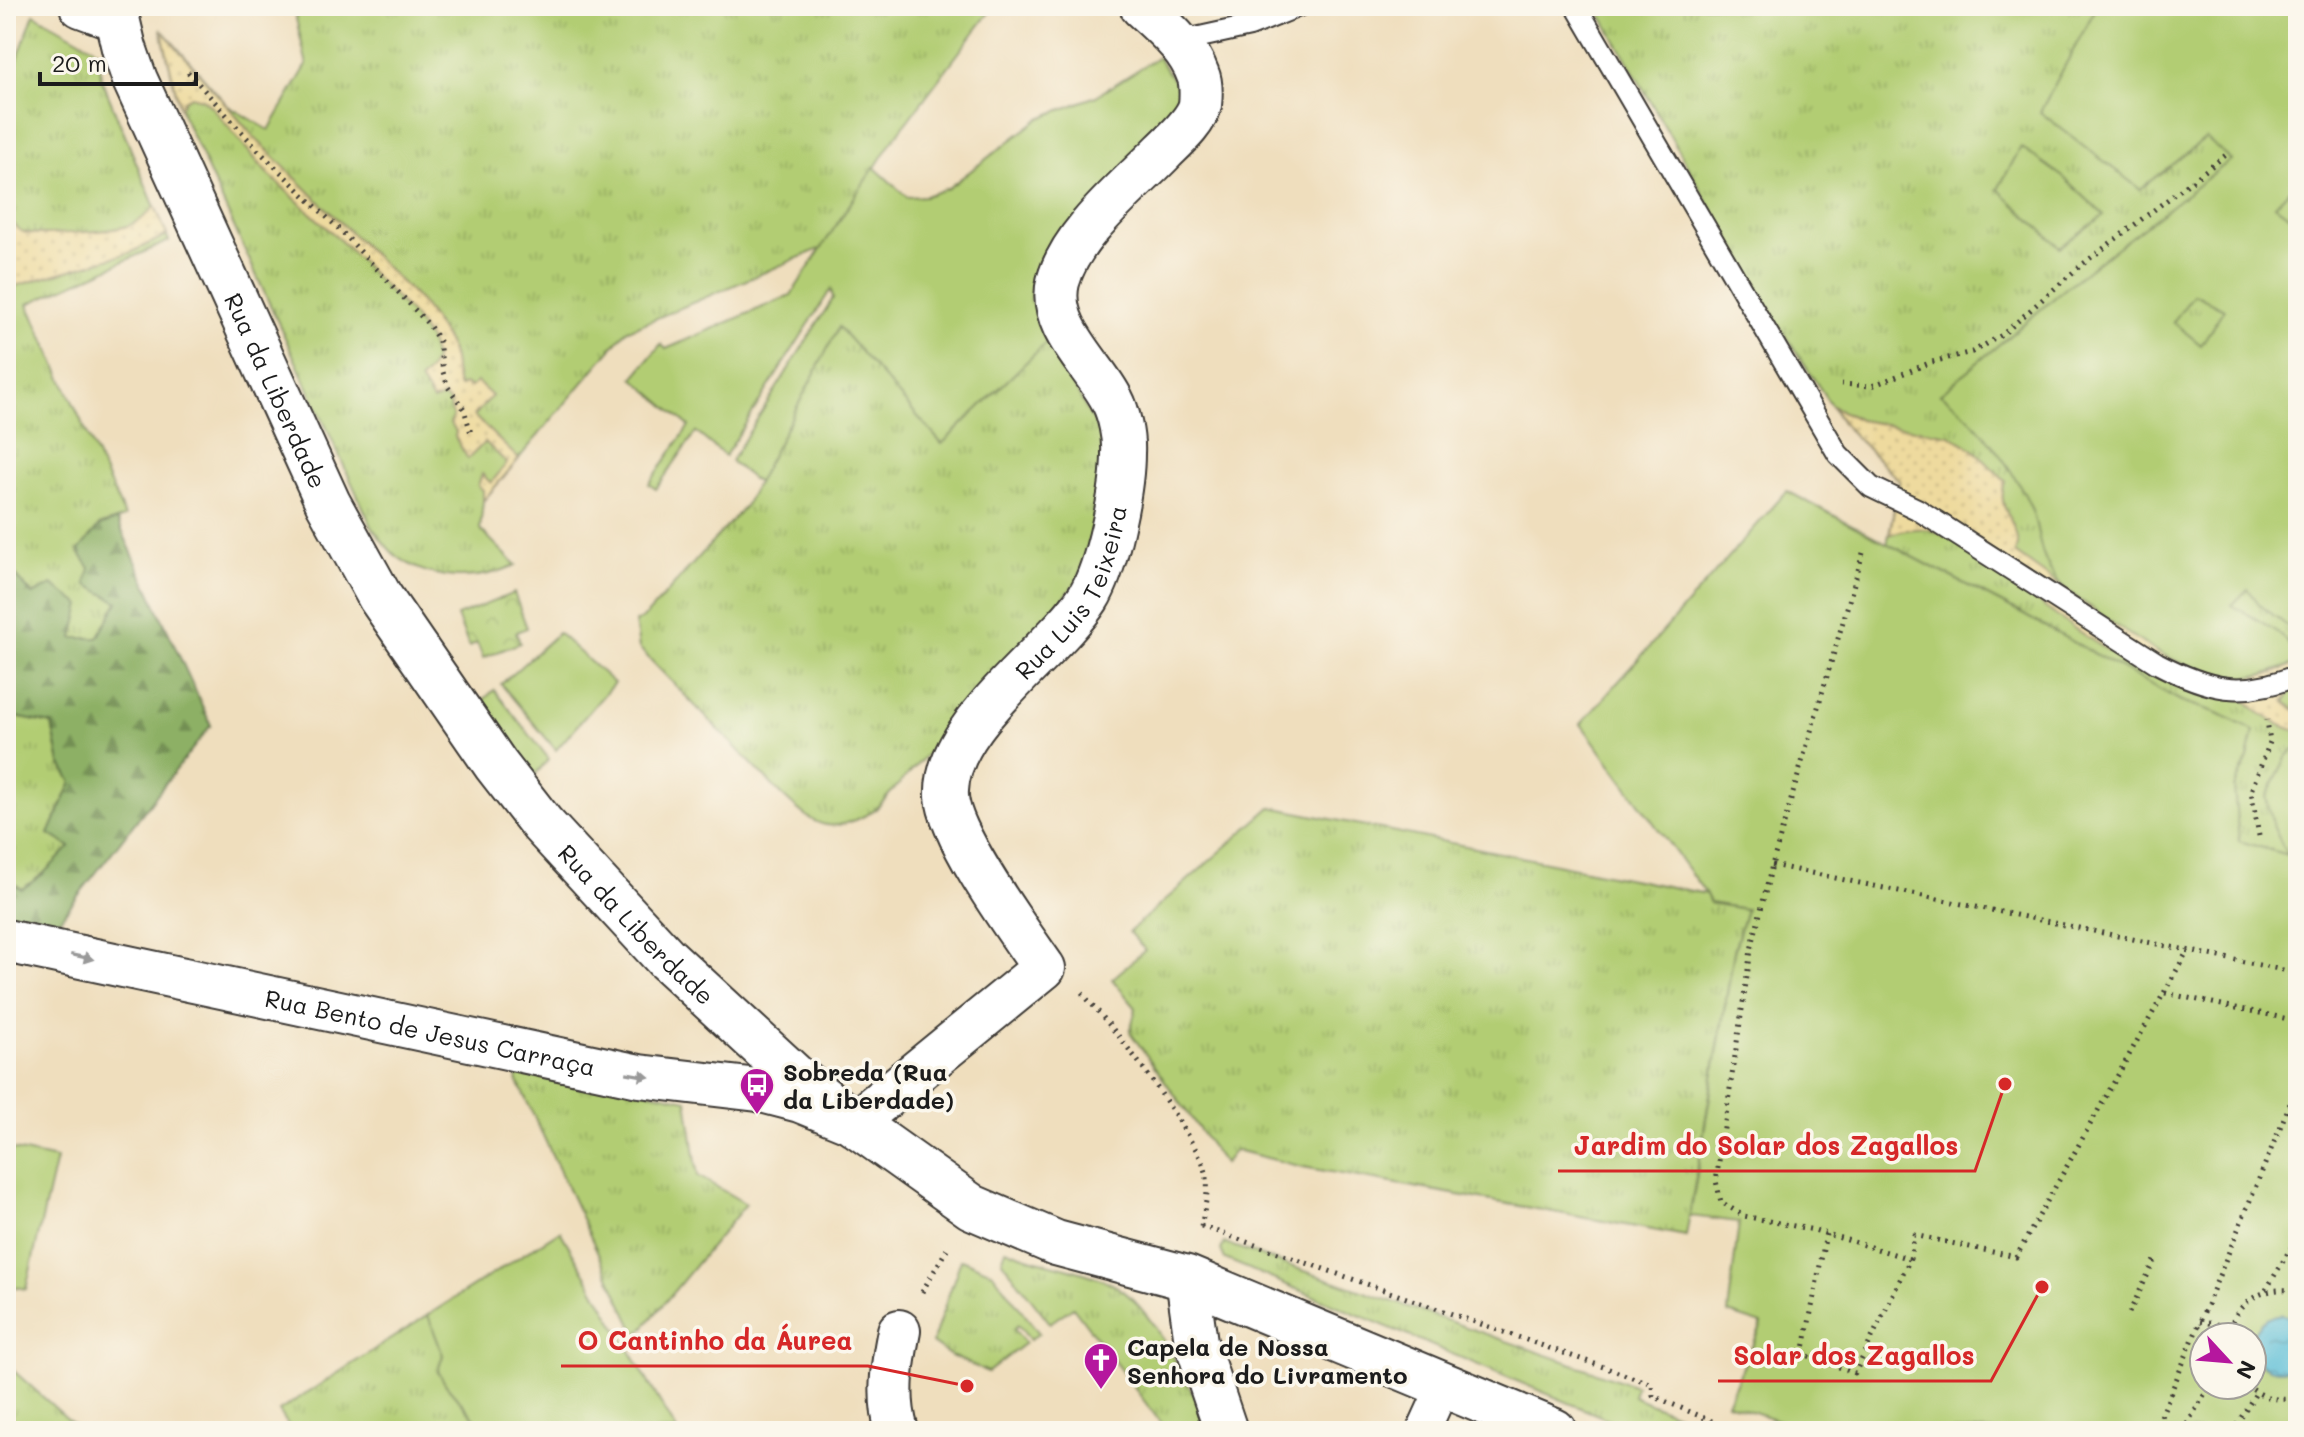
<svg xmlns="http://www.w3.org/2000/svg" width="2304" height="1437" font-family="Mali,sans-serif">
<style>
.grass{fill:url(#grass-tufts);stroke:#677448;stroke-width:2}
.forest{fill:url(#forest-firs);stroke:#546640;stroke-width:2}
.sand{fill:url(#sand-dots);stroke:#857b5d;stroke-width:2}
.park{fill:url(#park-crowns);stroke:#677448;stroke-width:2}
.garden{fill:#b2cd73;stroke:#677448;stroke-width:2;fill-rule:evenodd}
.water{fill:url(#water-ripples);stroke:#3a6c7a;stroke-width:2}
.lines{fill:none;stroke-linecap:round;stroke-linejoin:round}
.service-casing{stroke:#3c3934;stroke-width:24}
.pedestrian-casing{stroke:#3c3934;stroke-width:36}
.minor-casing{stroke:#3c3934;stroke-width:46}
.tertiary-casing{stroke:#3c3934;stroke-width:48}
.path{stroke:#3c3934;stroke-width:5;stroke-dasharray:2 6;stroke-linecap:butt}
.service{stroke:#fff;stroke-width:20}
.pedestrian{stroke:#fff;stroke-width:32}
.minor{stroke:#fff;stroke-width:42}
.tertiary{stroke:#fff;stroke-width:44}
.oneway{fill:#999}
.labels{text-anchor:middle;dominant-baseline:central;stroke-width:7;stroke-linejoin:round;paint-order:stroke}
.street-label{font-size:24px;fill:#1c1c1c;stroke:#fbf7ec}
.poi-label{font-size:24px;font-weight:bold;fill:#1c1c1c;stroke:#fbf7ec;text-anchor:start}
.leader{fill:none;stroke:#d62828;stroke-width:3}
.callout-dot{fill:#d62828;stroke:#fbf7ec;stroke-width:3}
.callout-label{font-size:26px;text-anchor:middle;font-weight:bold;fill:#d62828;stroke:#fbf7ec;stroke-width:7;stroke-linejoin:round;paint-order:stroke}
</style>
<defs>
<pattern id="grass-tufts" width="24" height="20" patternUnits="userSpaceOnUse" patternTransform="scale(2)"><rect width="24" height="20" fill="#b2cd73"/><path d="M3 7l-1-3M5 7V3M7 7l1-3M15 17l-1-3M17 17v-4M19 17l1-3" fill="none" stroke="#98af63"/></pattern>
<pattern id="forest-firs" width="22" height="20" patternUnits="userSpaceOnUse" patternTransform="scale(2)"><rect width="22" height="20" fill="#8db065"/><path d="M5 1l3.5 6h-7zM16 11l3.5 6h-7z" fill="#728e52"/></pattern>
<pattern id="sand-dots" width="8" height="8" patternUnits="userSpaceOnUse" patternTransform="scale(2)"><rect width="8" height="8" fill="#eeda9e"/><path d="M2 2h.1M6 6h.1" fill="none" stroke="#ccba88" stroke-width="1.8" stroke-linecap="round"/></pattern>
<pattern id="park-crowns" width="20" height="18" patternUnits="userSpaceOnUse" patternTransform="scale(2)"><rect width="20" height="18" fill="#b2cd73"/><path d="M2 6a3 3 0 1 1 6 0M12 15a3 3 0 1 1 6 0" fill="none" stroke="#98af63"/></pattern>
<pattern id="water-ripples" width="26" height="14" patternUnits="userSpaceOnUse" patternTransform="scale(2)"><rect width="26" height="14" fill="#59bdd7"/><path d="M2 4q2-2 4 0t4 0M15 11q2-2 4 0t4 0" fill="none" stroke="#4999ae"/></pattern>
</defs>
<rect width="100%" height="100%" fill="#fbf7ec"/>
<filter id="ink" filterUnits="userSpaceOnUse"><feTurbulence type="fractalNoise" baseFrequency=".0125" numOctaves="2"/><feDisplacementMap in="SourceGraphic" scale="16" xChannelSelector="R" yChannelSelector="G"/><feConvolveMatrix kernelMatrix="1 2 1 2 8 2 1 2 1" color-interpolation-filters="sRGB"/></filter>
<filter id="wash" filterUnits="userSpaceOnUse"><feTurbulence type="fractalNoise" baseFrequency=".006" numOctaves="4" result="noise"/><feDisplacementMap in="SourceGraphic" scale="32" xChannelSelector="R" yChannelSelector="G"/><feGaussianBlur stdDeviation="1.8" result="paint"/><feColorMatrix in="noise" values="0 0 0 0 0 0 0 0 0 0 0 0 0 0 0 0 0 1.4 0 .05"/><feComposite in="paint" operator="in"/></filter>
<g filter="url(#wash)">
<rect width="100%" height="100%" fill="#efdebd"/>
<path class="grass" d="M 293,6 L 994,6 L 890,144 L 824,247 L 626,331 L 483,501 L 480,529 L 516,565 C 476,583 429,582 394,554 C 386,547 380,537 373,529 L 180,109 L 161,29 L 228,106 L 269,130 L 307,65 Z
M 1596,6 L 2298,6 L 2298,858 L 1987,770 L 2024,615 L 1887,544 L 1900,481 L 1844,425 L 1774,318 Z
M 34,14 L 98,50 L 101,78 L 169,241 L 28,304 L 125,517 L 98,526 L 118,602 L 98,638 L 72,638 L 10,569 L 13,554 L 6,550 L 6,90 Z
M 839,326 L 1049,340 L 1102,438 L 1103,491 L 1079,578 L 1032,641 L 874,811 C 829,835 818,829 782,795 L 639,648 L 635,622 L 645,617 L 745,506 Z
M 6,706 L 11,716 L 52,724 L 60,763 L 72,782 L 49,834 L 71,847 L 43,874 L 22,889 L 6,878 Z
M 1271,807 L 1706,894 L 1710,903 L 1746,909 L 1734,952 L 1686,1236 L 1303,1167 L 1235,1150 L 1224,1164 L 1130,1032 L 1136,1008 L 1112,979 L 1145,950 L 1129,932 Z
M 519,1063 L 687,1100 L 698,1176 L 746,1204 L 637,1336 L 517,1080 Z
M 1224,1243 L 1636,1386 L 1633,1396 L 1715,1431 L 1636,1431 L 1225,1259 L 1221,1250 Z
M 1006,1249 C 1041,1265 1078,1267 1112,1284 C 1153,1303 1190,1391 1212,1431 L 1167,1431 L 1073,1307 L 1050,1323 L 1002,1261 Z
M 961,1259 L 992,1272 L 1039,1333 L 1030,1340 L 1018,1325 L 1014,1329 L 1025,1343 L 988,1372 L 951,1356 L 932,1343 Z
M 428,1315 L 443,1355 L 438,1371 L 446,1385 L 486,1431 L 292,1431 L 279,1411 Z
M 6,1364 L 81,1431 L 6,1431 Z"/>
<path class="forest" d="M 117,520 L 211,725 L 49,933 L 6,920 L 6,878 L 22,889 L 43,874 L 70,847 L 49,834 L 72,782 L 60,763 L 52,724 L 11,716 L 6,706 L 6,550 L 14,554 L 10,569 L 33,595 L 52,585 L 81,605 L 73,638 L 98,638 L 118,602 L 86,584 L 90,568 L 78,551 L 99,526 Z"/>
<path class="sand" d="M 161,29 L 254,137 L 418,299 C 432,316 445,334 453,355 C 456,365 454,376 459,387 L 464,384 L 471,387 L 477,382 L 492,396 L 474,416 L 519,459 L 483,501 L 483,490 L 478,486 L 482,474 L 491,483 L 507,463 L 485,442 L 468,459 L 455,437 L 456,431 L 450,423 L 453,417 L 449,401 L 442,397 L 433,401 L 420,380 L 429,371 L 435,359 L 430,341 L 412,315 L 341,241 L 266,172 L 212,107 L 202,99 L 191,96 L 184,100 L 180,109 Z
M 6,202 C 13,213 9,228 24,232 C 40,237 107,231 124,227 C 136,224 147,216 155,206 L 167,235 L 132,252 L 19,285 L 6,287 Z
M 1832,406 L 1859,420 L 1950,435 L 1974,450 L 2005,481 C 1996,510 2015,517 2017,540 C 2018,544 2016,549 2015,553 L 2108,620 L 2214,674 L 2236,678 L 2256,676 L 2274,673 L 2298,662 L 2298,686 L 2291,690 L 2285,702 L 2298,712 L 2298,731 C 2278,726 2260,715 2245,700 C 2162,694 2088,640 2023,591 C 2005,577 1951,534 1931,530 C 1917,527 1902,530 1889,535 L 1900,481 L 1844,425 Z"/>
<path class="park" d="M 514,593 L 527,628 L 516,632 L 520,643 L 483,658 L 477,643 L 469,647 L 457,616 Z"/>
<path class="garden" d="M 2097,6 L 2298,6 L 2298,181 L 2275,205 L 2298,222 L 2298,634 L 2260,605 L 2248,589 L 2232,605 C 2256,620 2291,633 2298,662 C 2278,671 2256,679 2233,677 C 2182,673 2132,638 2092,608 C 2082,601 2071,595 2062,586 C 2056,580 2049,569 2046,561 C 2038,545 2038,525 2031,508 C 2017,474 1972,412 1940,394 L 2085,272 L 2231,160 L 2206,138 L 2140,189 L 2040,112 ZM 2194,294 L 2224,309 L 2201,345 L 2173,322 Z
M 1158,57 L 1188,103 L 1123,174 L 1041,256 L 1030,300 L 1049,340 L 942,444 L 839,327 L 757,483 L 731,461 L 833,298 L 831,289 L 725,456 L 696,432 L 656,489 L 649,484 L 689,426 L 633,378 L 661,344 L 666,349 L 791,295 L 874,167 L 907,197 L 925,196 L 948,188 L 1040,118 L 1096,96 Z
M 2021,147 L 2063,177 L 2104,215 L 2060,247 L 1998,189 Z
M 1787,491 L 2024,615 L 2181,701 L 2218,713 L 2254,731 L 2248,758 L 2234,788 L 2239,841 L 2287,855 L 2274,828 L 2266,797 L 2287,756 L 2298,748 L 2298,1431 L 1809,1431 L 1727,1403 L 1762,1324 L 1728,1313 L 1739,1222 L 1690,1216 L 1734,952 L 1746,909 L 1710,903 L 1706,894 L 1581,724 ZM 2204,1337 L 2252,1337 L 2252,1385 L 2204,1385 Z
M 558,633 L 614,683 L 556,750 L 501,684 Z
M 494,690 L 549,759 L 534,776 L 480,703 Z
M 6,1148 L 56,1159 L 26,1289 L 6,1285 Z
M 560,1231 L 677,1431 L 486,1431 L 446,1385 L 438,1371 L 443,1355 L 428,1315 Z"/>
<path class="water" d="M 2282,1314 L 2298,1321 L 2298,1365 C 2251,1388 2231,1322 2282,1314 Z"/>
</g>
<g filter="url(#ink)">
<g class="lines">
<g class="service-casing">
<path id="service" d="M 1576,6 L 1838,454 L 1871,487 L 1917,509 L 2157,663 C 2209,690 2242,698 2298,675
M 1177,42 L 1250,26 L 1299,6"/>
</g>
<g class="pedestrian-casing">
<path id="pedestrian" d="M 1423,1431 L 1444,1385"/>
</g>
<g class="minor-casing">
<g id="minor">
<path d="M 81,6 L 116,19"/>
<path id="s1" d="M 6,941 L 639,1076 L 758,1090 L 800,1101 L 854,1123 L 1044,968 C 1019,932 949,836 947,796 C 943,725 1052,654 1088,598 C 1107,568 1123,489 1123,453 C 1124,437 1119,413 1112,400 C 1094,364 1047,327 1058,282 C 1071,233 1128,188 1163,152 C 1175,140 1196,122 1200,105 C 1201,96 1201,82 1198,75 C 1188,46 1162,26 1141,6"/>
<path d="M 1187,1278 L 1196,1342 L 1226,1431"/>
<path d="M 897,1431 C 887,1397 892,1366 899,1331"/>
</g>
</g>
<g class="tertiary-casing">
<g id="tertiary">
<path id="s2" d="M 114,6 L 124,48 L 135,80 L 328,503 L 380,597 L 496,765 L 542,824 L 666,958 L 794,1076 L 854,1123 L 972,1207 L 1056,1243 L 1187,1278 L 1554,1431"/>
</g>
</g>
<path class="path" d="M 188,72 L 258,150 L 344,234 L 429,325 L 439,341 L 443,372 L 448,387 L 464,409 L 472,437
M 1841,384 L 1872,386 L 1932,362 L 1972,352 L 2002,335 L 2079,267 L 2226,155
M 1863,553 L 1772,865 L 1751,950 L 1716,1181 L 1721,1202 L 1744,1216 L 1814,1230 L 1910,1259
M 2288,718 L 2298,724
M 2259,836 L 2251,791 L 2270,742 L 2267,720
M 1772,865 L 2298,973
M 1082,993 C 1121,1037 1156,1082 1186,1133 C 1193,1145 1202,1158 1206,1172 C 1210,1189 1204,1211 1201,1227
M 2165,993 L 2298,1021
M 1201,1226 L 1652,1384 L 1653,1396 L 1735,1431
M 1826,1234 L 1803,1354 L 1855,1373 L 1910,1259 L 1914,1235 L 2016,1257 L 2188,950
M 2266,1290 L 2298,1236
M 922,1292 L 947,1249
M 2129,1313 L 2156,1258
M 2200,1322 L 2230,1326
M 2228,1337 C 2234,1301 2264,1285 2298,1291
M 2246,1385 C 2262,1397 2278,1403 2298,1397
M 2155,1431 L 2298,1084
M 2183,1431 L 2210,1385
M 2233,1431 L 2256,1393
M 2289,1431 L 2298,1416"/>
<use href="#service" class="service"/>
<use href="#pedestrian" class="pedestrian"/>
<use href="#minor" class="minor"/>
<use href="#tertiary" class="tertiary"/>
</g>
<defs><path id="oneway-solid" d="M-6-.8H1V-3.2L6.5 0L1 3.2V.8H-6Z" transform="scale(2)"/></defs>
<g class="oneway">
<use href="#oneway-solid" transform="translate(82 957) rotate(12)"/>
<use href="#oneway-solid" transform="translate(638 1075) rotate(10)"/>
</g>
</g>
<defs>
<g id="bus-pin" transform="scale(1.8)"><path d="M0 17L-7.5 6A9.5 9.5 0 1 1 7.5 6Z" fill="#b5179e" stroke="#fbf7ec"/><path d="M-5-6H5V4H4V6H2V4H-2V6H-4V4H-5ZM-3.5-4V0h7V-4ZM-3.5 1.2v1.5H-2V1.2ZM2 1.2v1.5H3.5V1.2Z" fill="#fff"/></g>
<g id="church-pin" transform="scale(1.8)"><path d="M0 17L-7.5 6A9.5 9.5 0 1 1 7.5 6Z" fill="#b5179e" stroke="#fbf7ec"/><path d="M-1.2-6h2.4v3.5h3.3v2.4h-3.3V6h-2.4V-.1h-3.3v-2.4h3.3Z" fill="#fff"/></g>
</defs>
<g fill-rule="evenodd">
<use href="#bus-pin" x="757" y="1085"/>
<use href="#church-pin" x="1101" y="1360"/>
</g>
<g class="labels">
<g class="street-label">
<text stroke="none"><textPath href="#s2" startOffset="418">Rua da Liberdade</textPath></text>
<text stroke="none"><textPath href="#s1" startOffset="1558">Rua Luis Teixeira</textPath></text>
<text stroke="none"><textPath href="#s2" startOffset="1066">Rua da Liberdade</textPath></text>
<text stroke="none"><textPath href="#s1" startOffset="434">Rua Bento de Jesus Carraça</textPath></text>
</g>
<g class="poi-label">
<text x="783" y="1071">Sobreda (Rua<tspan x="783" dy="28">da Liberdade)</tspan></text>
<text x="1127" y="1346">Capela de Nossa<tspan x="1127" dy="28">Senhora do Livramento</tspan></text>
</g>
</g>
<path class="leader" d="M2005 1084L1975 1171H1558M967 1386L868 1366H561M2042 1287L1991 1381H1718"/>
<g class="callout-dot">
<circle cx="2005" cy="1084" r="8"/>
<circle cx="967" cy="1386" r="8"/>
<circle cx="2042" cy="1287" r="8"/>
</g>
<g class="callout-label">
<text x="1766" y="1155">Jardim do Solar dos Zagallos</text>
<text x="715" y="1350">O Cantinho da Áurea</text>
<text x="1854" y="1365">Solar dos Zagallos</text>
</g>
<rect width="2304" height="1437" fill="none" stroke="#fbf7ec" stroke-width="32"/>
<g transform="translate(2228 1361) rotate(116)"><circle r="38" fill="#fbf7ec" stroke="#a29f99" stroke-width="2"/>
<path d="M0-6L14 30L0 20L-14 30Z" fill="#b5179e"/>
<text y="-12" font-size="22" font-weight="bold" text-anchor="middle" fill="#1c1c1c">N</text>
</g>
<path d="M40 72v12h156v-12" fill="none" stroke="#1c1c1c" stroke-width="4"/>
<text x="52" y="72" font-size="24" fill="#1c1c1c" stroke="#fbf7ec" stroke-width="6" paint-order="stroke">20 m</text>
</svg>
